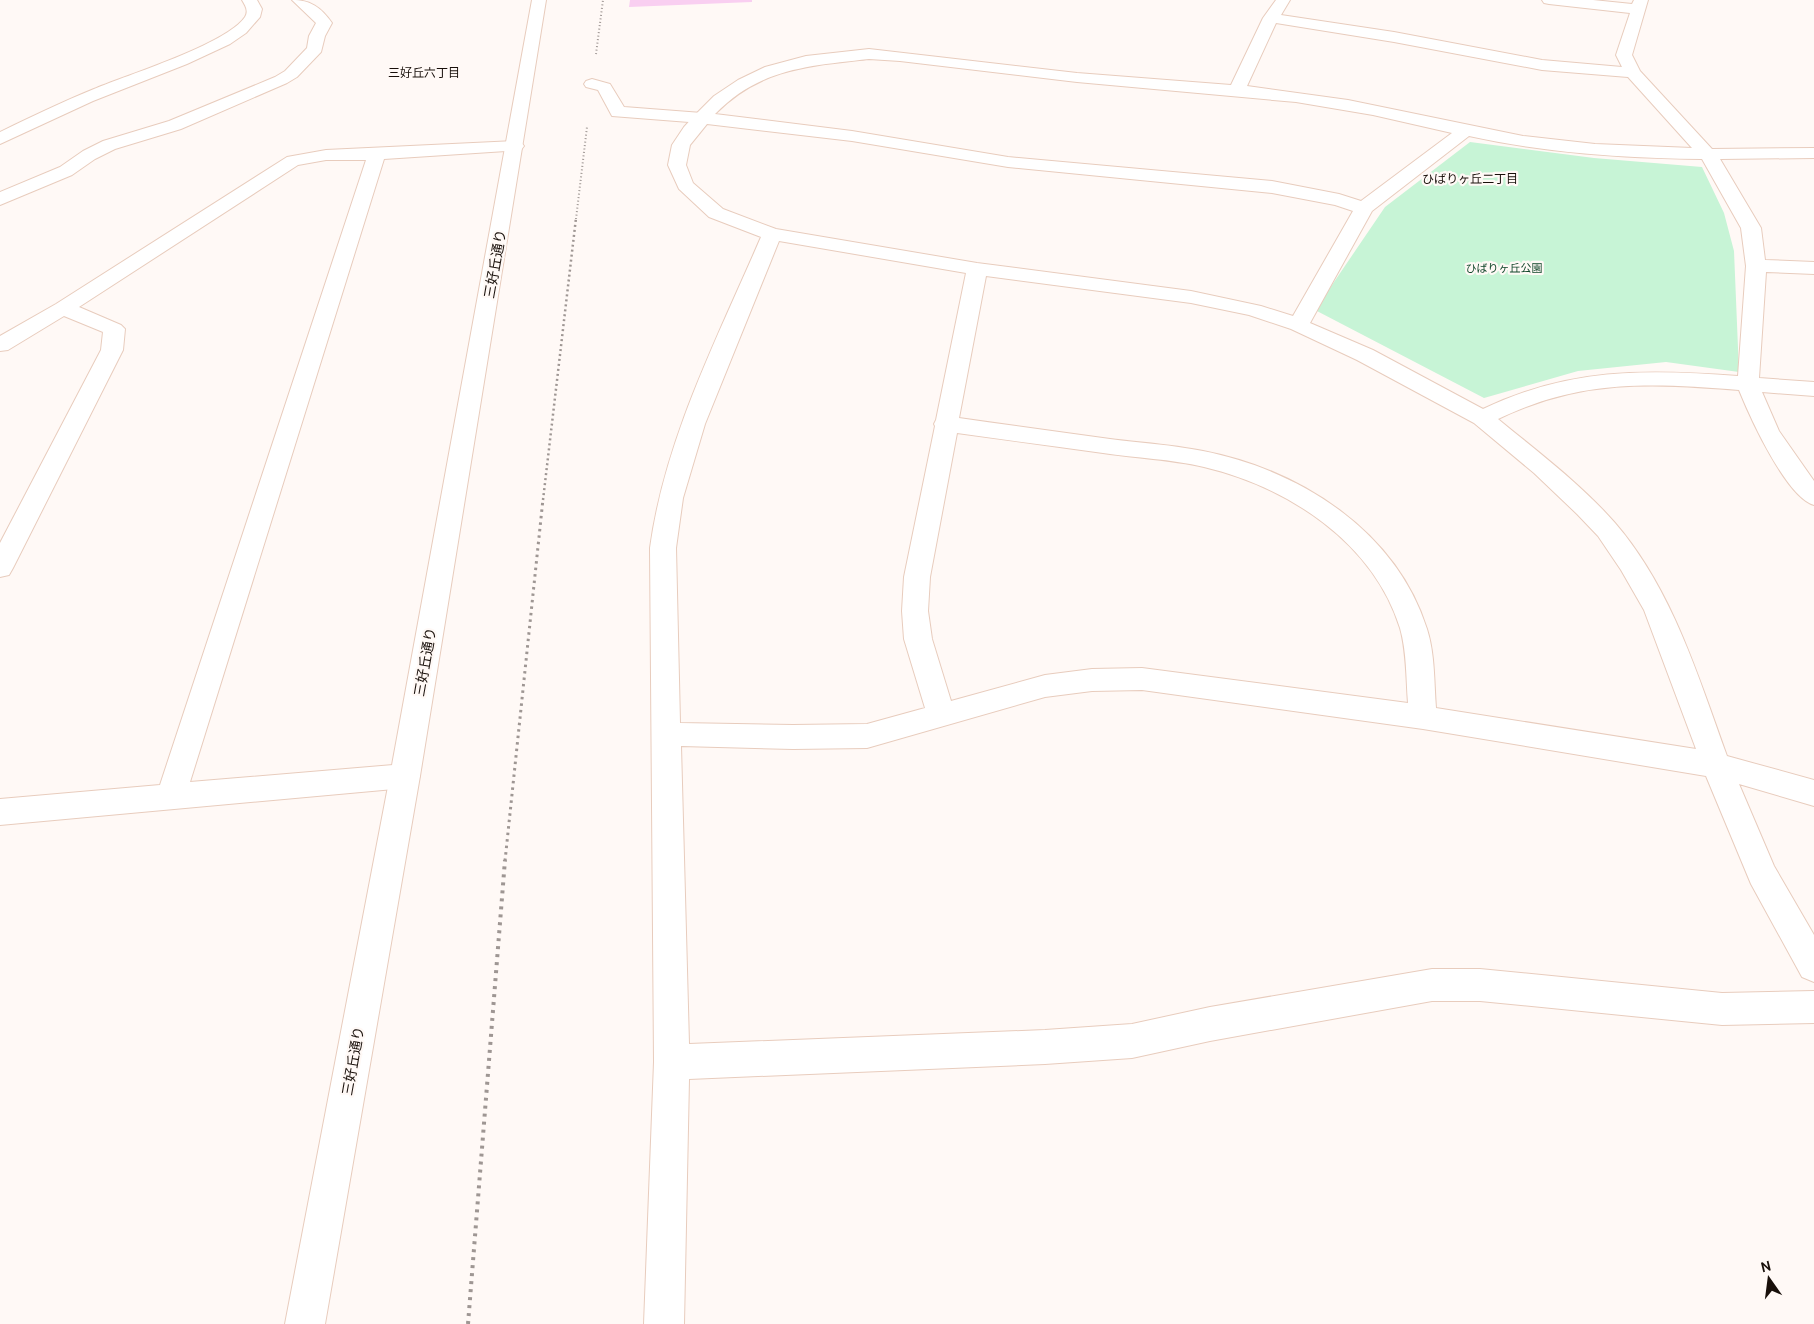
<svg xmlns="http://www.w3.org/2000/svg" width="1814" height="1324" font-family="Cabin,'Noto Sans JP',sans-serif">
<style>
.green{fill:#c7f4d6}
.building{fill:#f9cff1}
.lines{fill:none;stroke-linecap:round;stroke-linejoin:round}
.pedestrian-casing{stroke:#e8ccbd;stroke-width:2}
.minor-casing{stroke:#e8ccbd;stroke-width:2}
.tertiary-casing{stroke:#e8ccbd;stroke-width:2}
.path-far3{stroke:#9e9693;stroke-width:2;stroke-dasharray:1 2.5;stroke-linecap:butt}
.path-far2{stroke:#9e9693;stroke-width:2.5;stroke-dasharray:2 3;stroke-linecap:butt}
.path-far1{stroke:#9e9693;stroke-width:3;stroke-dasharray:2.5 4;stroke-linecap:butt}
.path{stroke:#9e9693;stroke-width:4;stroke-dasharray:3 5;stroke-linecap:butt}
.pedestrian{fill:#fff;fill-rule:evenodd}
.minor{fill:#fff;fill-rule:evenodd}
.tertiary{fill:#fff;fill-rule:evenodd}
.labels{text-anchor:middle;dominant-baseline:central;stroke-width:4.5;stroke-linejoin:round;paint-order:stroke}
.far-park-label{font-size:11px;fill:#11472a;stroke:#fff9f6}
.far-neighbourhood-label{font-size:12px;fill:#180f0a;stroke:#fff9f6}
.street-label{font-size:14px;fill:#180f0a;stroke:#fff9f6}
</style>
<rect width="100%" height="100%" fill="#fff9f6"/>
<path class="green" d="M 1470,142 L 1594,158 L 1702,167 L 1724,213 L 1734,251 L 1739,372 L 1666,362 L 1578,371 L 1484,398 L 1315,310 L 1385,207 Z"/>
<path class="building" d="M 630,0 L 752,0 L 752,2 L 629,7 Z"/>
<g class="lines">
<g class="pedestrian-casing">
<path id="pedestrian" d="M 292,0 C 310,0 321,7 332,23 L 325,36 L 321,52 L 297,77 L 287,83 L 181,129 L 115,149 L 95,159 L 72,175 L 0,205 L 0,192 L 60,167 L 83,151 L 103,141 L 169,121 L 275,77 L 285,71 L 307,48 L 309,36 L 316,23 Z
M 592,79 L 610,84 L 624,107 L 702,113 L 708,114 L 711,118 L 708,122 L 702,123 L 612,116 L 598,90 L 586,87 L 584,84 L 586,81 Z"/>
</g>
<g class="minor-casing">
<path id="minor" d="M 242,0 L 257,0 L 262,9 L 260,17 L 246,33 L 230,44 L 187,64 L 93,101 L 0,144 L 0,132 C 31,117 62,102 94,89 C 127,75 227,44 245,17 C 249,11 245,5 242,0 Z
M 1276,0 L 1290,0 L 1281,15 L 1394,32 L 1542,60 L 1622,67 L 1616,55 L 1630,13 L 1549,4 L 1544,3 L 1542,0 L 1593,0 L 1632,4 L 1634,0 L 1648,0 L 1632,55 L 1640,71 L 1712,149 L 1814,148 L 1814,158 L 1720,159 L 1761,228 L 1765,260 L 1814,262 L 1814,274 L 1766,272 L 1759,378 L 1814,382 L 1814,396 L 1762,392 L 1779,431 L 1814,481 L 1814,505 C 1786,497 1750,417 1739,390 C 1650,383 1581,379 1498,419 C 1538,452 1581,484 1615,523 C 1672,589 1698,676 1727,756 L 1814,780 L 1814,806 L 1739,784 L 1774,866 L 1814,935 L 1814,982 L 1802,977 L 1751,884 L 1706,776 L 1423,729 L 1142,690 L 1092,691 L 1045,697 L 867,748 L 793,749 L 681,746 L 689,1044 L 1045,1030 L 1132,1024 L 1210,1007 L 1432,969 L 1480,969 L 1722,993 L 1814,991 L 1814,1023 L 1722,1025 L 1480,1001 L 1432,1001 L 1210,1041 L 1132,1058 L 1045,1064 L 689,1079 L 684,1324 L 644,1324 L 654,1062 L 650,548 C 665,438 718,337 761,237 L 709,217 L 679,189 L 668,165 L 672,145 L 684,127 L 696,114 L 714,96 L 738,80 L 765,67 L 806,56 L 869,49 L 1077,73 L 1231,85 L 1263,18 ZM 1276,23 L 1394,42 L 1542,70 L 1628,77 L 1692,148 L 1595,144 L 1523,136 L 1348,100 L 1247,86 ZM 869,59 L 900,61 L 1077,82 L 1296,102 L 1373,115 L 1452,133 L 1361,201 L 1339,194 L 1272,181 L 1008,157 L 852,131 L 715,114 C 760,68 809,66 869,59 ZM 707,124 L 852,141 L 1008,167 L 1272,193 L 1335,205 L 1353,211 L 1293,316 L 1261,306 L 1191,291 L 977,263 L 776,229 L 723,209 L 693,183 L 686,165 L 690,145 ZM 1469,136 C 1546,153 1623,158 1702,159 L 1741,228 L 1746,266 L 1738,376 C 1645,369 1568,368 1483,409 L 1373,350 L 1310,323 L 1372,211 ZM 779,241 L 966,273 L 936,420 L 934,424 L 935,426 L 904,577 L 902,611 L 904,639 L 925,708 L 867,724 L 793,725 L 680,723 L 676,548 L 683,498 L 705,424 ZM 986,276 L 1191,303 L 1249,315 L 1291,329 L 1357,360 L 1474,423 L 1534,473 L 1577,514 L 1598,536 L 1621,570 L 1644,610 L 1696,749 L 1436,708 C 1434,682 1435,654 1427,629 C 1396,531 1300,470 1203,451 C 1173,445 1141,443 1110,439 C 1059,432 1009,425 959,418 ZM 957,433 C 1005,440 1054,446 1103,453 C 1136,458 1171,459 1204,467 C 1288,487 1373,542 1400,628 C 1407,652 1406,679 1408,703 L 1142,668 L 1092,669 L 1045,675 L 951,701 L 932,639 L 928,611 L 930,577 Z
M 515,141 L 521,142 L 524,146 L 521,150 L 384,159 L 190,782 L 405,764 L 415,767 L 420,776 L 415,785 L 405,788 L 0,825 L 0,799 L 160,785 L 366,160 L 326,160 L 298,165 L 79,307 L 121,325 L 125,329 L 123,350 L 13,568 L 9,575 L 0,577 L 0,543 L 101,350 L 103,332 L 64,316 L 8,350 L 0,351 L 0,336 L 56,304 L 287,157 L 326,150 Z"/>
</g>
<g class="tertiary-casing">
<path id="tertiary" d="M 532,0 L 546,0 L 420,776 L 325,1324 L 285,1324 L 390,776 Z"/>
</g>
<path class="path-far3" d="M 596,54 L 603,0
M 576,219 L 587,127"/>
<path class="path-far2" d="M 543,500 L 576,218"/>
<path class="path-far1" d="M 505,861 L 543,499"/>
<path class="path" d="M 468,1324 L 505,860"/>
<use href="#pedestrian" class="pedestrian"/>
<use href="#minor" class="minor"/>
<use href="#tertiary" class="tertiary"/>
</g>
<g class="labels">
<g class="far-park-label">
<text x="1504" y="268">ひばりヶ丘公園</text>
</g>
<g class="far-neighbourhood-label">
<text x="424" y="72">三好丘六丁目</text>
<text x="1470" y="178">ひばりヶ丘二丁目</text>
</g>
<g class="street-label">
<text transform="translate(495 264) rotate(-80)">三好丘通り</text>
<text transform="translate(425 662) rotate(-80)">三好丘通り</text>
<text transform="translate(353 1061) rotate(-80)">三好丘通り</text>
</g>
</g>
<g transform="translate(1769 1279) rotate(346)" stroke="#fff9f6" stroke-width="4" paint-order="stroke">
<path d="M0-4L9 19L0 12L-9 19Z" fill="#180f0a"/>
<text y="-8" font-size="14" font-weight="bold" text-anchor="middle" fill="#180f0a">N</text>
</g>
</svg>
